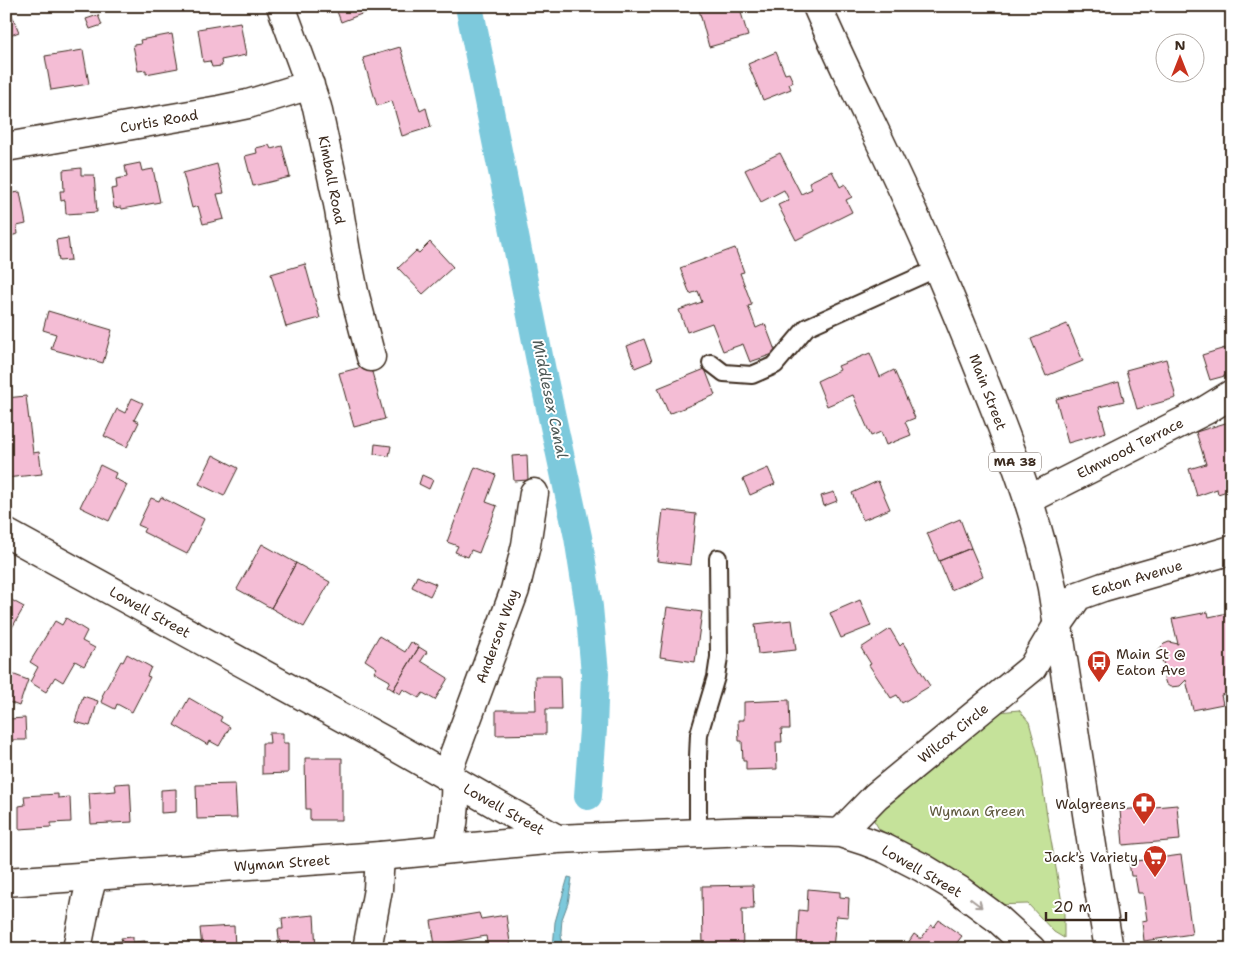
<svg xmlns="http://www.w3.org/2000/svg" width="1238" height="955" font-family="'Shantell Sans',sans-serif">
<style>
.green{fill:#c5e29a;stroke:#80865c}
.water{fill:#7dc9dc;stroke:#638990}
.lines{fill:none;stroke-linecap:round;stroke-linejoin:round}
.canal{stroke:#7dc9dc;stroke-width:28}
.building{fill:#f4bdd5;stroke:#3b2a1e}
.lane-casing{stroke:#3b2a1e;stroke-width:20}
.street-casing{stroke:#3b2a1e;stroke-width:31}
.secondary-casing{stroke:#3b2a1e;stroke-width:31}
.primary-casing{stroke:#3b2a1e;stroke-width:31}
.lane{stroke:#fff;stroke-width:16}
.street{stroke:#fff;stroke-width:28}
.secondary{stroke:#fff;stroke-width:28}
.primary{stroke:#fff;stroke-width:28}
.oneway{stroke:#a79f9a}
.labels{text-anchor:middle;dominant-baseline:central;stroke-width:4;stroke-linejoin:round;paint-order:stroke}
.shield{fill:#fff;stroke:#766a62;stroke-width:1}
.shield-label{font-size:12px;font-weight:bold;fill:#3b2a1e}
.street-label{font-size:14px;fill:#3b2a1e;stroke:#fff}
.poi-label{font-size:14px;fill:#3b2a1e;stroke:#fff;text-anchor:end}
.park-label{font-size:14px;fill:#5e583d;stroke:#fff}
.water-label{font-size:15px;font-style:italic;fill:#4f5a57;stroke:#fff}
</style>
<rect width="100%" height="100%" fill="#fff"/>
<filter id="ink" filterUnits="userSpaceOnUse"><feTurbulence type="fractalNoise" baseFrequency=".02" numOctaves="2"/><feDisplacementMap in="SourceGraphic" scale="10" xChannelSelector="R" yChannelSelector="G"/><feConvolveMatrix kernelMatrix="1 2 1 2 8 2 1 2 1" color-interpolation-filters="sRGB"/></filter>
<g filter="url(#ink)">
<path class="green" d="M 1019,710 L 1029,722 L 1038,755 L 1048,823 L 1064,914 L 1064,938 L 1054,932 L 1028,904 L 992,905 L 921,856 L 879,829 L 872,817 L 989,713 Z"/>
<path class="water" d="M 568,877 L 572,878 L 568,903 L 562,919 L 561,932 L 562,949 L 553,949 L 555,922 Z"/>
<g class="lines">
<path class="canal" d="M 469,6 L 542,371 L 578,537 L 589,607 L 595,673 L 593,729 L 588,796"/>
</g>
<path class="building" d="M 335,6 L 376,6 L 377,8 L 341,22 Z
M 614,6 L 624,6 L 624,7 L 616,10 Z
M 698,6 L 739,6 L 748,36 L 709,47 Z
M 9,8 L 19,32 L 6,37 L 6,9 Z
M 98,15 L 102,25 L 90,29 L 86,19 Z
M 240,22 L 246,55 L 221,60 L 222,66 L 212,67 L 210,61 L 203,62 L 198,29 Z
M 172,34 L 178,68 L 146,74 L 146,70 L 138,71 L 133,45 L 141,44 L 140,40 Z
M 400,47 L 420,111 L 426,108 L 431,127 L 402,136 L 392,101 L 377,106 L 363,58 Z
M 83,50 L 89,84 L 51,90 L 45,56 Z
M 776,52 L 785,74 L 789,73 L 793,82 L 789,84 L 791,89 L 763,100 L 748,64 Z
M 6,74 L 11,99 L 6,99 Z
M 269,145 L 271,149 L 282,146 L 290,177 L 253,186 L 245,156 L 257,153 L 256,148 Z
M 780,153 L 801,194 L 812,189 L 809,182 L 832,171 L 840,187 L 845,184 L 852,197 L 846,200 L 852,212 L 796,240 L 778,205 L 789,200 L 784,190 L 761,202 L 745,170 Z
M 140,163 L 142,171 L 153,169 L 160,202 L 122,209 L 121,207 L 114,208 L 111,189 L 117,188 L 116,179 L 127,177 L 125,166 Z
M 217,164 L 224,193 L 217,194 L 224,219 L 203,224 L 198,206 L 192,208 L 183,173 Z
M 81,168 L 81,175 L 94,175 L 97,212 L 66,214 L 65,200 L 61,201 L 60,191 L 64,191 L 63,170 Z
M 20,192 L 26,224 L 17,226 L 18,234 L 6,237 L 6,194 Z
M 68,238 L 71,260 L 59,261 L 56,240 Z
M 430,242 L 453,267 L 423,294 L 398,268 L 416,251 L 419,253 Z
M 735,248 L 744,272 L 740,273 L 752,305 L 748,306 L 756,328 L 765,324 L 776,353 L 750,362 L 743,344 L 723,351 L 712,323 L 687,332 L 679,310 L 702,302 L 698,291 L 690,294 L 680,268 Z
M 305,264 L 320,318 L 286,327 L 271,274 Z
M 48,311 L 112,330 L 103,363 L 51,349 L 56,334 L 43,330 Z
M 1067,324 L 1083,361 L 1046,376 L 1031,339 Z
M 644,339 L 652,361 L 635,368 L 627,346 Z
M 1225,348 L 1232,374 L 1210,380 L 1202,355 Z
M 870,353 L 880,377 L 894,370 L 915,418 L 905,422 L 911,435 L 886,445 L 881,432 L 871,436 L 853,395 L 827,406 L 817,381 L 840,370 L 838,366 Z
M 1166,359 L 1176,398 L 1137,409 L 1126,370 Z
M 370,365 L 385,419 L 354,427 L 339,373 Z
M 705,369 L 715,395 L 669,414 L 658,388 Z
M 1119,382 L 1124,401 L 1099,407 L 1106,432 L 1068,443 L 1056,399 Z
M 26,396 L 33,453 L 39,452 L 42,474 L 6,478 L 6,398 Z
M 132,398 L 143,403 L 134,420 L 139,422 L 127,447 L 104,436 L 117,409 L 125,413 Z
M 1232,421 L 1232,486 L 1229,487 L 1230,490 L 1218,494 L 1217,489 L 1197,496 L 1189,469 L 1206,464 L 1196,432 Z
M 375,444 L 391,446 L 389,456 L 374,454 Z
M 213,455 L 238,468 L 224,496 L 199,484 Z
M 527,455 L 528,480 L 514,481 L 512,456 Z
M 100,465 L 116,473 L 114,478 L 127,485 L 109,521 L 80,507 Z
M 475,467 L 496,475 L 486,502 L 497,506 L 479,553 L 471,550 L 468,557 L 455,552 L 458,546 L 447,542 Z
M 768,468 L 775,484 L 750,495 L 743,479 Z
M 422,475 L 433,480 L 429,489 L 419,484 Z
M 878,481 L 890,509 L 863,520 L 852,493 Z
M 834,492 L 837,501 L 824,506 L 821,496 Z
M 161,497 L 204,519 L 187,554 L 143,532 L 145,528 L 138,525 L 151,498 L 159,501 Z
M 663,510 L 696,514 L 691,565 L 657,561 Z
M 960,519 L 971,548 L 939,561 L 927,533 Z
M 262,544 L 296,563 L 271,608 L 237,589 Z
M 971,548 L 983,576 L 951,590 L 939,561 Z
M 296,563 L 330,582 L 304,627 L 271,608 Z
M 417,576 L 436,584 L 430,596 L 412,587 Z
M 6,597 L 24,607 L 6,638 Z
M 860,600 L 871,626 L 841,638 L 830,613 Z
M 667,607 L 702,612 L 695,662 L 660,657 Z
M 1208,612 L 1209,617 L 1232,612 L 1232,693 L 1221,695 L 1223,704 L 1193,710 L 1186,680 L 1180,686 L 1170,687 L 1166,684 L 1164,678 L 1166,674 L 1163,662 L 1159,658 L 1158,653 L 1159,649 L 1164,644 L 1169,642 L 1178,644 L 1172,619 Z
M 66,618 L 87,631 L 82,641 L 95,648 L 84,666 L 75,661 L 63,682 L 55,677 L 46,692 L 30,682 L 38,667 L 30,662 L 55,621 L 62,625 Z
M 792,620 L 796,650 L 758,654 L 755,624 Z
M 890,629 L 900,646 L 903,643 L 930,686 L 902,703 L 897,695 L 891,698 L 869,665 L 871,664 L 861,648 Z
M 379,636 L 405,652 L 411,642 L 419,647 L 393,690 L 387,686 L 390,681 L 374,672 L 377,668 L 365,660 Z
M 419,647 L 427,652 L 421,661 L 448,678 L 435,700 L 423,693 L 419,698 L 403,689 L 400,694 L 393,690 Z
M 127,654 L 151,667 L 147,676 L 150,677 L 132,712 L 117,704 L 115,709 L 101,702 L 103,697 L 102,696 L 121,661 L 123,662 Z
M 12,674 L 28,680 L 19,706 L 6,701 L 6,691 Z
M 535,676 L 560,676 L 561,709 L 546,709 L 546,734 L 496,735 L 496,710 L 536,710 Z
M 83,696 L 98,701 L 90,726 L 75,722 Z
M 189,698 L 222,717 L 220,721 L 230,727 L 219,746 L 210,741 L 208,745 L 174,725 Z
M 789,700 L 790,729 L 781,729 L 782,742 L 776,742 L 777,769 L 746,770 L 746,761 L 743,761 L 742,741 L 739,741 L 738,720 L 744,720 L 744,702 Z
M 25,718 L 26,740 L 10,740 L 9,719 Z
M 269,733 L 283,733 L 283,743 L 288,743 L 288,773 L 262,774 L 262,743 L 270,743 Z
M 305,758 L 342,758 L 342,820 L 310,820 L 310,809 L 306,809 Z
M 130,783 L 132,822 L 91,824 L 89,793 L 116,791 L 115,784 Z
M 235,784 L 237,818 L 197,819 L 196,785 Z
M 176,789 L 176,812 L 161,813 L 161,790 Z
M 58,794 L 58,798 L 70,797 L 71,822 L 51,823 L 51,827 L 19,829 L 19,806 L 25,805 L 24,796 Z
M 1177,805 L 1180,840 L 1123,845 L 1120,810 Z
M 1181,855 L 1192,934 L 1144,941 L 1142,921 L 1147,920 L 1143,893 L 1138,893 L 1135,876 L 1131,876 L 1129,862 Z
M 753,885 L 754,909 L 742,909 L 743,949 L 703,949 L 702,886 Z
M 808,889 L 840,892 L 840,897 L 849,898 L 848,917 L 836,916 L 833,949 L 803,949 L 803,945 L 797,945 L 799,910 L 807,911 Z
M 479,913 L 481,919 L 506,915 L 511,949 L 488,949 L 486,936 L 435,945 L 431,921 Z
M 314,915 L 316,949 L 280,949 L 278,929 L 283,929 L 282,918 Z
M 939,920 L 962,936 L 952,949 L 904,949 L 914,934 L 921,939 L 931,925 L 934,927 Z
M 234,926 L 235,949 L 202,949 L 200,928 Z
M 133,937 L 133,942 L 145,941 L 145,949 L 108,949 L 107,942 L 122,941 L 121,938 Z"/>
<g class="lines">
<g class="lane-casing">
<path id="lane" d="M 711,363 L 724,373 L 752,375 L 775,365 L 807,327 L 938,268
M 698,833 L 698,757 L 699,734 L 716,677 L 719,657 L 718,558"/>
</g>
<g class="street-casing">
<path id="street" d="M 281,6 L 303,66 L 317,107 L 338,204 L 346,252 L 354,292 L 371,357
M 6,147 L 219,110 L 248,104 L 310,85
M 1028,500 L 1206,410 L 1232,394
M 1057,626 L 1078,596 L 1103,587 L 1232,550
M 446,776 L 515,590 L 526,545 L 534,493
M 77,949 L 87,898 L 93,876
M 367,949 L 378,889 L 380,856"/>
</g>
<g class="secondary-casing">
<path id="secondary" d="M 6,533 L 387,742 L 557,839
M 840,833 L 876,796 L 1032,668 L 1057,626
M 448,849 C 454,826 456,804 455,781
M 6,882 L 380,856 L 557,839 L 749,831 L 790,831 L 840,833 L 865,841 L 886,849 L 923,868 L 959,890 L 998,919 L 1031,949"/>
</g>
<g class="primary-casing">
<path id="primary" d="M 817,6 C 848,78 884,147 916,219 C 943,279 968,340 992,401 C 1016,462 1039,524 1052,588 L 1097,878 L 1109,949"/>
</g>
<use href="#lane" class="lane"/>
<use href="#street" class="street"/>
<use href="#secondary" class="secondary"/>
<use href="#primary" class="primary"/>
</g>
<defs><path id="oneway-shaft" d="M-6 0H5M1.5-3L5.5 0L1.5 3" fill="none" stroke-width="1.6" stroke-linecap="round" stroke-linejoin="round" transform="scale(1.25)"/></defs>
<use class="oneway" href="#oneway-shaft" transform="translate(976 903) rotate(37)"/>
</g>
<defs>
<g id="bus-pin" transform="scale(1.25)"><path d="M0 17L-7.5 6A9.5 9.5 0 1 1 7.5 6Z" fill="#c8321e" stroke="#fff"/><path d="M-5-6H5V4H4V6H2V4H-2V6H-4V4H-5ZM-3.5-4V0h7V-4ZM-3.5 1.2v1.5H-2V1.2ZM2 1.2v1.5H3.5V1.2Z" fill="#fff"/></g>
<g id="pharmacy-pin" transform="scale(1.25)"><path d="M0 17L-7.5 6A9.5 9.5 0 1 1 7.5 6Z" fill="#c8321e" stroke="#fff"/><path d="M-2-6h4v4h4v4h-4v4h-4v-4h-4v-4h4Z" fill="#fff"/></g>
<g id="supermarket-pin" transform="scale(1.25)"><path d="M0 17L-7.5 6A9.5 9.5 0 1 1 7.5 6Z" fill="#c8321e" stroke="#fff"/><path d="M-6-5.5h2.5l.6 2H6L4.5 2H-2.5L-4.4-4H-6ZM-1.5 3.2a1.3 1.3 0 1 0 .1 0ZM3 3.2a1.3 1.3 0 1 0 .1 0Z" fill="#fff"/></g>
</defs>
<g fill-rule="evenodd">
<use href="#bus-pin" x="1099" y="662"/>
<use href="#pharmacy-pin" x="1144" y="804"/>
<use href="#supermarket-pin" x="1155" y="857"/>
</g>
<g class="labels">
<rect class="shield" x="989" y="452.5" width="52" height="19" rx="4"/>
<g class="shield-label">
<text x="1015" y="462">MA 38</text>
</g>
<g class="street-label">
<text transform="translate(159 121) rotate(-10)">Curtis Road</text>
<text transform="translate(332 180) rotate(79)">Kimball Road</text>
<text transform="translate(988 392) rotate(69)">Main Street</text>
<text transform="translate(1130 448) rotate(-27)">Elmwood Terrace</text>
<text transform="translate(1137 578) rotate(-17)">Eaton Avenue</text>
<text transform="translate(150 612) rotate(29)">Lowell Street</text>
<text transform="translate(497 636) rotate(-70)">Anderson Way</text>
<text transform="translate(953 733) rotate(-39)">Wilcox Circle</text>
<text transform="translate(504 809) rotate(29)">Lowell Street</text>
<text transform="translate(282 863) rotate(-4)">Wyman Street</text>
<text transform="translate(922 871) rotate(30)">Lowell Street</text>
</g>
<g class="poi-label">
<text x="1116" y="654" text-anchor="start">Main St @<tspan x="1116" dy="16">Eaton Ave</tspan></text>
<text x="1126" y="804">Walgreens</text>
<text x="1138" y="857">Jack's Variety</text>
</g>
<g class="park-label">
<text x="977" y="811">Wyman Green</text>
</g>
<g class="water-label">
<text transform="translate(550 399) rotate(78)">Middlesex Canal</text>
</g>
</g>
<rect width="1238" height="955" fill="none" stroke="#fff" stroke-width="25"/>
<rect x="12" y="12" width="1213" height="930" fill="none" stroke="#3b2a1e" stroke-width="2" filter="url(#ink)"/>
<g transform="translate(1180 58)"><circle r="24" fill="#ffffff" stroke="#b1aaa5"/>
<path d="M0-4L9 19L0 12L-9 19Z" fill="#c8321e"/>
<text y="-8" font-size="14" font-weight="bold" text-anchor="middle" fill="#3b2a1e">N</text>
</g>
<path d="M1046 912v8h80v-8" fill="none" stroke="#3b2a1e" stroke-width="2.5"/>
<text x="1053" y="912" font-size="15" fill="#3b2a1e" stroke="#ffffff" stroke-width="4" paint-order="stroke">20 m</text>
</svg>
